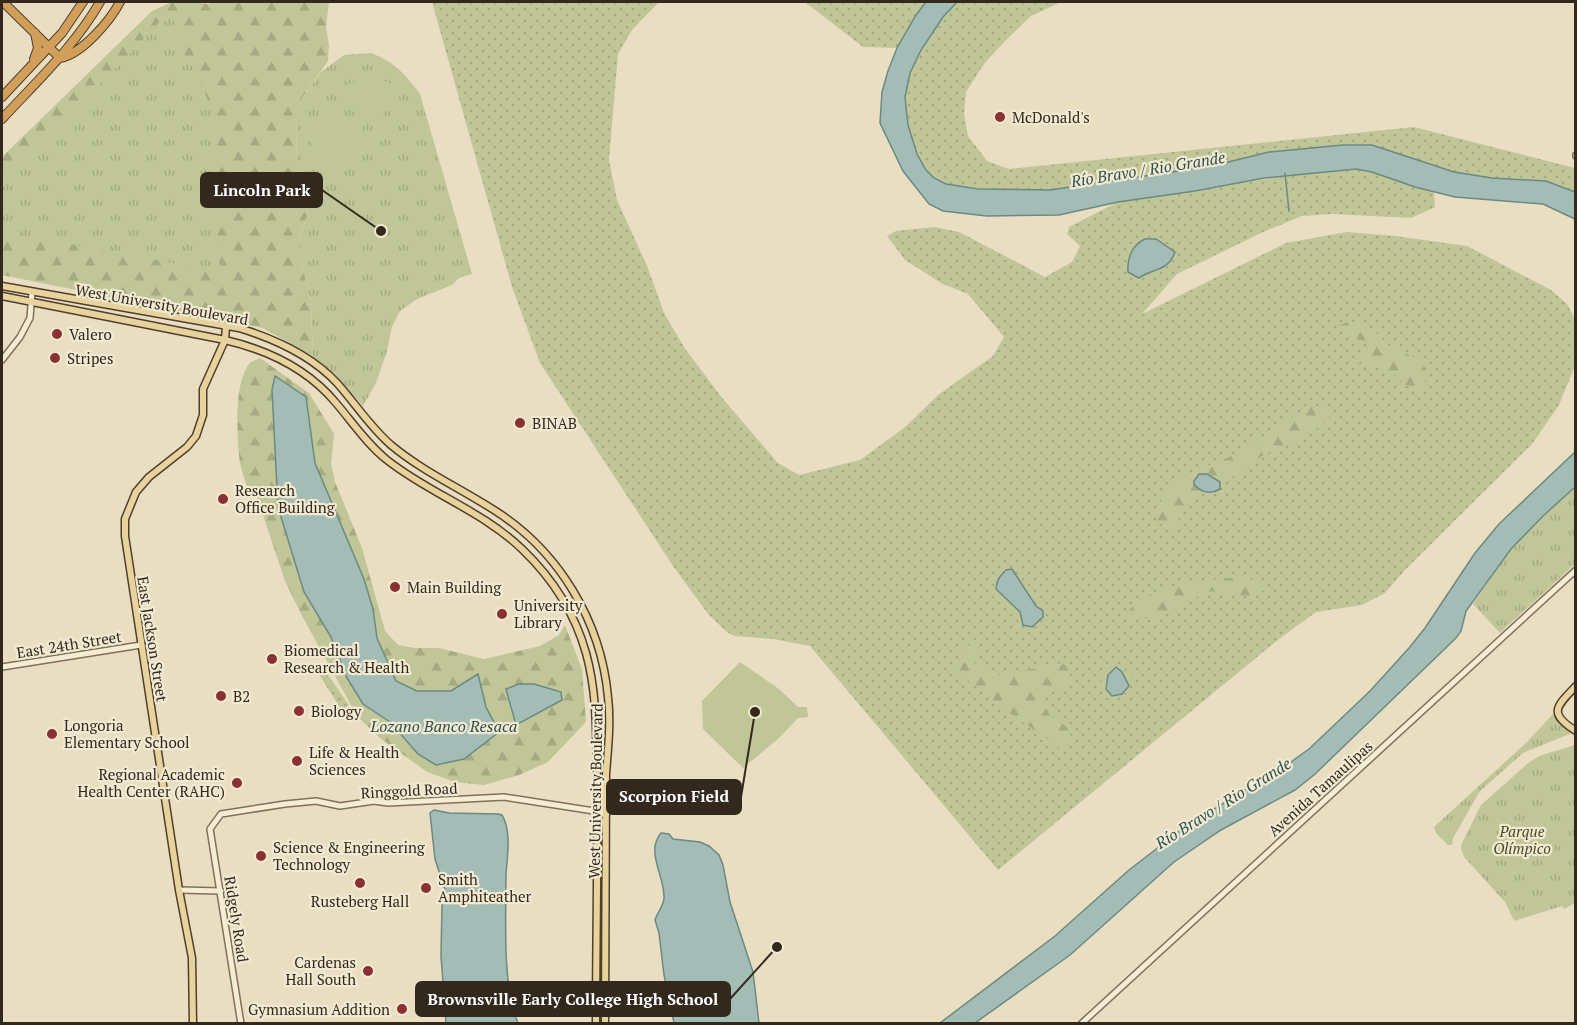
<svg xmlns="http://www.w3.org/2000/svg" width="1577" height="1025" font-family="'PT Serif',serif">
<style>
.grass{fill:url(#grass-dots)}
.forest{fill:url(#forest-firs);fill-rule:evenodd}
.park{fill:url(#park-tufts)}
.pitch{fill:#c0c697}
.water{fill:#a4bcb6;stroke:#6c8982;stroke-width:1.5}
.lines{fill:none;stroke-linecap:round;stroke-linejoin:round}
.stream{stroke:#6c8982;stroke-width:1.5}
.minor-casing{stroke:#81705b;stroke-width:8}
.major-casing{stroke:#4f3f2f;stroke-width:9}
.highway-casing{stroke:#4f3f2f;stroke-width:10}
.minor{stroke:#f5ecd4;stroke-width:5}
.major{stroke:#e9d39d;stroke-width:6}
.highway{stroke:#d19f5a;stroke-width:8}
.poi-dot{fill:#8a3231;stroke:#f1e9d1;stroke-width:2}
.labels{text-anchor:middle;dominant-baseline:central;stroke-width:4.5;stroke-linejoin:round;paint-order:stroke}
.poi-label{font-size:15px;fill:#32281e;stroke:#f1e9d1;text-anchor:start}
.street-label{font-size:15px;fill:#32281e;stroke:#f1e9d1}
.park-label{font-size:15px;font-style:italic;fill:#434d26;stroke:#f1e9d1}
.water-label{font-size:16px;font-style:italic;fill:#2e514f;stroke:#f1e9d1}
.leader{fill:none;stroke:#32281e;stroke-width:2}
.callout-dot{fill:#32281e;stroke:#f1e9d1;stroke-width:2}
.callout{fill:#32281e;stroke:#32281e;stroke-width:2}
.callout-label{font-size:16px;text-anchor:middle;font-weight:bold;fill:#fff}
</style>
<defs>
<pattern id="grass-dots" width="8" height="8" patternUnits="userSpaceOnUse" patternTransform="scale(1.5)"><rect width="8" height="8" fill="#c0c697"/><path d="M2 2h.1M6 6h.1" fill="none" stroke="#a5aa82" stroke-width="1.8" stroke-linecap="round"/></pattern>
<pattern id="forest-firs" width="22" height="20" patternUnits="userSpaceOnUse" patternTransform="scale(1.5)"><rect width="22" height="20" fill="#c0c697"/><path d="M5 1l3.5 6h-7zM16 11l3.5 6h-7z" fill="#a5aa82"/></pattern>
<pattern id="park-tufts" width="24" height="20" patternUnits="userSpaceOnUse" patternTransform="scale(1.5)"><rect width="24" height="20" fill="#c0c697"/><path d="M3 7l-1-3M5 7V3M7 7l1-3M15 17l-1-3M17 17v-4M19 17l1-3" fill="none" stroke="#a5aa82"/></pattern>
</defs>
<rect width="100%" height="100%" fill="#e9dec2"/>
<path class="grass" d="M 432,2 L 659,2 L 632,30 L 618,54 L 609,160 L 617,200 L 647,266 L 665,315 L 686,350 L 723,399 L 778,463 L 799,475 L 860,460 L 904,428 L 938,395 L 993,356 L 1004,337 L 968,294 L 941,283 L 905,260 L 887,236 L 896,231 L 934,227 L 959,232 L 1045,277 L 1072,262 L 1080,246 L 1067,234 L 1069,227 L 1118,202 L 1298,174 L 1356,169 L 1372,172 L 1434,192 L 1435,207 L 1411,218 L 1332,214 L 1302,216 L 1263,232 L 1177,274 L 1142,314 L 1286,243 L 1347,232 L 1395,236 L 1467,246 L 1551,290 L 1567,304 L 1575,319 L 1575,366 L 1559,405 L 1532,444 L 1405,570 L 1385,593 L 1362,605 L 1316,612 L 1279,639 L 998,870 L 810,646 L 773,639 L 734,636 L 727,632 L 709,615 L 673,566 L 540,363 L 512,287 Z
M 805,2 L 926,2 L 916,15 L 897,48 L 863,47 Z
M 957,2 L 1061,2 L 1031,16 L 1005,41 L 984,64 L 966,92 L 964,114 L 968,136 L 987,161 L 1009,169 L 1414,127 L 1575,168 L 1575,192 L 1568,189 L 1522,179 L 1492,178 L 1454,172 L 1372,145 L 1343,145 L 1269,152 L 1212,166 L 1050,190 L 978,189 L 946,184 L 934,178 L 926,170 L 917,154 L 908,125 L 905,97 L 910,73 L 921,50 L 943,17 Z
M 321,665 L 349,705 L 342,711 L 315,668 Z"/>
<path class="forest" d="M 172,2 L 196,2 L 208,4 L 212,2 L 329,2 L 326,27 L 329,45 L 328,61 L 302,98 L 297,115 L 296,169 L 310,197 L 307,217 L 298,240 L 311,307 L 313,357 L 263,328 L 2,275 L 2,157 L 152,11 Z
M 1350,321 C 1361,324 1371,327 1380,336 C 1383,339 1385,344 1390,346 C 1407,356 1441,361 1420,391 L 1404,384 L 1388,369 L 1358,363 L 1359,358 L 1369,351 L 1368,344 C 1358,336 1346,335 1337,326 Z
M 260,358 L 309,393 L 334,434 L 331,464 L 335,482 L 362,548 L 385,631 L 398,645 L 415,648 L 439,648 L 484,659 L 540,646 L 559,635 L 565,625 L 582,669 L 586,722 L 548,762 L 519,775 L 484,785 L 455,782 L 427,772 L 380,738 L 357,716 L 301,614 L 285,581 L 256,494 L 248,490 C 245,481 242,472 240,463 C 237,440 233,379 251,362 C 253,361 258,359 260,358 ZM 275,377 L 306,397 L 315,463 L 341,524 L 373,609 L 377,638 L 396,681 L 417,691 L 451,691 L 478,674 L 486,707 L 498,732 L 418,754 L 390,722 L 363,704 L 347,678 L 331,637 L 304,592 L 278,507 L 272,390 Z
M 1313,405 L 1324,408 L 1336,405 C 1324,435 1289,442 1262,456 C 1248,464 1235,476 1221,485 C 1211,491 1201,493 1191,498 C 1178,506 1184,517 1172,528 L 1157,521 C 1157,508 1161,498 1170,488 C 1186,470 1219,464 1239,452 C 1264,436 1287,419 1313,405 Z
M 1244,577 L 1262,583 L 1266,590 L 1249,596 L 1226,594 L 1208,591 L 1160,617 L 1148,619 L 1126,617 C 1140,582 1212,580 1244,577 Z
M 978,638 L 975,665 L 1000,675 L 1062,663 L 1069,668 L 1070,680 L 1056,691 L 1037,696 L 1050,715 L 1070,729 L 1071,742 L 1063,750 C 1026,723 987,700 955,668 L 963,650 Z
M 1109,664 L 1121,664 L 1132,675 L 1129,691 L 1113,700 C 1101,690 1095,676 1109,664 Z"/>
<path class="park" d="M 170,11 L 188,65 L 194,65 L 211,108 L 220,272 L 2,231 L 2,188 Z
M 371,53 C 395,62 405,74 420,94 L 472,274 L 459,278 L 452,285 L 417,299 L 400,311 L 392,327 L 387,351 L 376,383 L 363,406 L 335,374 L 313,357 L 311,307 L 298,240 L 307,217 L 310,197 L 296,169 L 297,115 L 302,98 L 321,72 L 344,55 Z
M 1575,487 L 1575,564 L 1500,633 L 1473,604 L 1511,549 L 1527,530 Z
M 1553,714 L 1559,724 L 1572,733 L 1523,753 L 1480,791 L 1453,838 L 1452,845 L 1448,845 L 1436,833 L 1434,827 L 1527,742 Z
M 1575,745 L 1575,903 L 1564,909 L 1562,906 L 1514,921 L 1505,902 L 1464,857 L 1461,848 L 1462,843 L 1481,805 L 1527,764 L 1539,756 Z"/>
<path class="pitch" d="M 366,78 C 381,78 392,83 404,92 L 373,125 L 369,125 L 336,95 L 346,85 Z
M 327,105 L 360,136 L 360,140 L 330,173 C 307,150 306,129 327,105 Z
M 740,662 L 779,689 L 798,707 L 807,707 L 808,717 L 798,718 L 779,738 L 743,768 L 703,729 L 702,701 Z"/>
<path class="water" d="M 926,2 L 957,2 L 943,17 L 921,50 L 910,73 L 905,97 L 908,125 L 917,154 L 926,170 L 934,178 L 946,184 L 978,189 L 1050,190 L 1212,166 L 1269,152 L 1343,145 L 1372,145 L 1454,172 L 1492,178 L 1546,181 L 1575,192 L 1575,219 L 1543,204 L 1455,197 L 1415,187 L 1372,172 L 1356,169 L 1264,178 L 1195,191 L 1118,202 L 1059,215 L 987,216 L 943,211 L 929,204 L 903,171 L 880,123 L 882,92 L 888,71 L 897,48 L 916,15 Z
M 1145,239 L 1156,239 L 1175,252 C 1168,272 1152,268 1139,278 L 1128,272 C 1127,258 1132,245 1145,239 Z
M 275,376 L 306,397 L 315,463 L 364,579 L 373,609 L 377,638 L 396,681 L 417,691 L 451,691 L 478,674 L 486,707 L 499,732 L 464,759 L 436,765 L 418,754 L 390,722 L 363,704 L 347,678 L 331,637 L 304,592 L 278,507 L 272,390 Z
M 1575,452 L 1575,487 L 1543,516 L 1511,549 L 1466,611 L 1461,631 L 1456,638 L 1314,775 L 1295,790 L 1221,830 L 1174,862 L 1070,955 L 975,1023 L 940,1023 L 1055,936 L 1129,870 L 1186,826 L 1288,764 L 1309,749 L 1370,691 L 1409,648 L 1425,628 L 1475,553 L 1499,524 Z
M 1199,474 L 1207,474 L 1220,482 L 1220,489 C 1210,495 1200,492 1194,484 L 1194,481 Z
M 1012,569 L 1036,606 L 1043,611 L 1043,617 L 1032,627 L 1023,625 L 1020,612 L 996,589 C 996,581 1000,576 1006,570 Z
M 1116,667 L 1122,672 L 1129,686 L 1122,694 L 1112,696 L 1106,689 L 1108,675 Z
M 519,684 L 534,684 L 561,692 L 562,700 L 516,725 L 506,689 Z
M 434,810 L 449,813 L 498,814 L 502,815 C 512,832 507,857 506,875 C 506,916 502,987 518,1023 L 446,1023 L 441,956 L 442,906 L 445,890 L 435,859 L 430,813 Z
M 661,833 L 669,834 L 673,839 L 700,842 L 709,846 L 719,855 L 723,865 L 730,902 L 753,972 L 759,1023 L 674,1023 L 664,975 L 659,933 L 655,920 C 657,913 664,905 664,898 C 665,876 645,852 661,833 Z"/>
<g class="lines">
<path class="stream" d="M 1285,173 L 1289,211"/>
<g class="minor-casing">
<path id="minor" d="M 1576,155 L 1576,156
M 2,360 L 20,337 L 30,318 L 32,292
M 2,667 L 141,645
M 179,890 L 221,891
M 241,1024 L 210,829 L 221,814 L 285,804 L 316,801 L 340,806 L 374,801 L 388,803 L 504,797 L 607,813
M 1081,1024 L 1576,570"/>
</g>
<g class="major-casing">
<path id="major" d="M 2,286 L 239,328 C 275,339 311,355 337,383 C 355,403 370,427 391,445 C 422,471 460,488 494,510 C 559,551 601,621 608,697 C 611,723 608,748 606,774 L 605,1024
M 2,296 L 225,340 C 268,350 307,368 336,403 C 353,423 367,444 387,460 C 430,494 483,511 523,550 C 552,578 575,614 586,653 C 598,696 596,740 597,783 C 598,863 596,944 596,1024
M 1576,686 C 1557,706 1547,713 1576,731
M 193,1024 L 192,958 L 179,890 L 125,536 L 125,519 L 136,492 L 149,477 L 187,447 L 196,436 L 203,415 L 203,389 L 225,340 L 226,326"/>
</g>
<g class="highway-casing">
<path id="highway" d="M 3,2 L 60,58
M 60,58 C 82,54 110,21 120,2
M 34,59 L 38,48 L 35,33
M 2,97 L 62,33 L 83,2
M 2,119 C 37,81 74,47 100,2"/>
</g>
<use href="#minor" class="minor"/>
<use href="#major" class="major"/>
<use href="#highway" class="highway"/>
</g>
<g class="poi-dot">
<circle cx="1000" cy="117" r="6"/>
<circle cx="57" cy="334" r="6"/>
<circle cx="55" cy="358" r="6"/>
<circle cx="520" cy="423" r="6"/>
<circle cx="223" cy="499" r="6"/>
<circle cx="395" cy="587" r="6"/>
<circle cx="502" cy="614" r="6"/>
<circle cx="272" cy="659" r="6"/>
<circle cx="221" cy="696" r="6"/>
<circle cx="299" cy="711" r="6"/>
<circle cx="52" cy="734" r="6"/>
<circle cx="297" cy="761" r="6"/>
<circle cx="237" cy="783" r="6"/>
<circle cx="261" cy="856" r="6"/>
<circle cx="360" cy="883" r="6"/>
<circle cx="426" cy="888" r="6"/>
<circle cx="368" cy="971" r="6"/>
<circle cx="402" cy="1009" r="6"/>
</g>
<g class="labels">
<g class="poi-label">
<text x="1012" y="117">McDonald's</text>
<text x="69" y="334">Valero</text>
<text x="67" y="358">Stripes</text>
<text x="532" y="423">BINAB</text>
<text x="235" y="490">Research<tspan x="235" dy="17">Office Building</tspan></text>
<text x="407" y="587">Main Building</text>
<text x="514" y="605">University<tspan x="514" dy="17">Library</tspan></text>
<text x="284" y="650">Biomedical<tspan x="284" dy="17">Research &amp; Health</tspan></text>
<text x="233" y="696">B2</text>
<text x="311" y="711">Biology</text>
<text x="64" y="725">Longoria<tspan x="64" dy="17">Elementary School</tspan></text>
<text x="309" y="752">Life &amp; Health<tspan x="309" dy="17">Sciences</tspan></text>
<text x="225" y="774" text-anchor="end">Regional Academic<tspan x="225" dy="17">Health Center (RAHC)</tspan></text>
<text x="273" y="847">Science &amp; Engineering<tspan x="273" dy="17">Technology</tspan></text>
<text x="438" y="879">Smith<tspan x="438" dy="17">Amphiteather</tspan></text>
<text x="360" y="901" text-anchor="middle">Rusteberg Hall</text>
<text x="356" y="962" text-anchor="end">Cardenas<tspan x="356" dy="17">Hall South</tspan></text>
<text x="390" y="1009" text-anchor="end">Gymnasium Addition</text>
</g>
<g class="street-label">
<text transform="translate(162 304) rotate(10)">West University Boulevard</text>
<text transform="translate(153 639) rotate(81)">East Jackson Street</text>
<text transform="translate(69 644) rotate(-9)">East 24th Street</text>
<text transform="translate(1320 788) rotate(-42)">Avenida Tamaulipas</text>
<text transform="translate(409 790) rotate(-3)">Ringgold Road</text>
<text transform="translate(595 791) rotate(-89)">West University Boulevard</text>
<text transform="translate(237 919) rotate(81)">Ridgely Road</text>
</g>
<g class="park-label">
<text x="1522" y="831">Parque<tspan x="1522" dy="17">Olímpico</tspan></text>
</g>
<g class="water-label">
<text transform="translate(1148 169) rotate(-9)">Río Bravo / Rio Grande</text>
<text x="444" y="726">Lozano Banco Resaca</text>
<text transform="translate(1223 803) rotate(-32)">Río Bravo / Rio Grande</text>
</g>
</g>
<path class="leader" d="M381 231L322 190M755 712L741 797M777 947L730 999"/>
<g class="callout-dot">
<circle cx="381" cy="231" r="6"/>
<circle cx="755" cy="712" r="6"/>
<circle cx="777" cy="947" r="6"/>
</g>
<g class="callout">
<rect x="201" y="173" width="121" height="34" rx="6"/>
<rect x="607" y="780" width="134" height="34" rx="6"/>
<rect x="416" y="982" width="314" height="34" rx="6"/>
</g>
<g class="callout-label">
<text x="262" y="196">Lincoln Park</text>
<text x="674" y="802">Scorpion Field</text>
<text x="573" y="1005">Brownsville Early College High School</text>
</g>
<rect width="1577" height="1025" fill="none" stroke="#32281e" stroke-width="6"/>
</svg>
